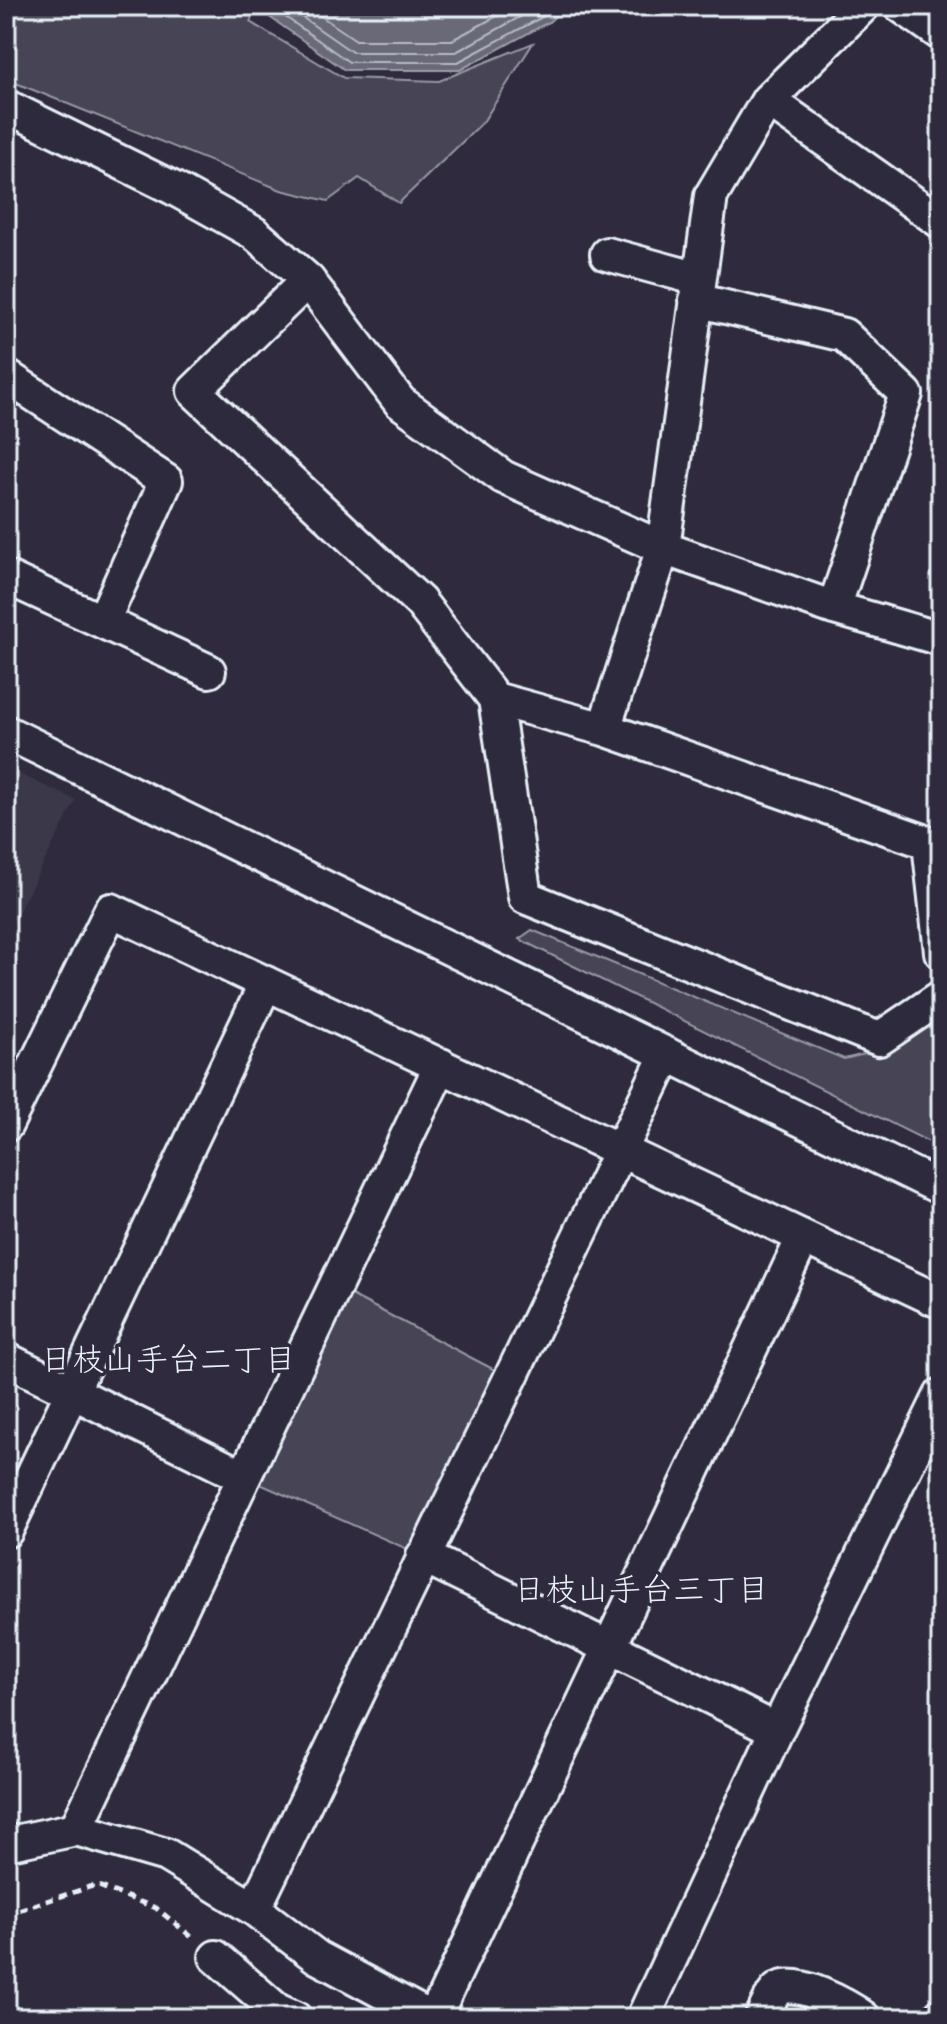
<svg xmlns="http://www.w3.org/2000/svg" width="947" height="2024" font-family="'Shantell Sans','Klee One',sans-serif">
<style>
.built{fill:#3b3749}
.green{fill:#464455;stroke:#979aa6;stroke-width:2}
.water{fill:#696978;stroke:#9c9fab;stroke-width:2}
.lines{fill:none;stroke-linecap:round;stroke-linejoin:round}
.shore{stroke:#b5bbc5;stroke-width:2}
.minor-casing{stroke:#e8f1f8;stroke-width:38}
.path{stroke:#e8f1f8;stroke-width:5;stroke-dasharray:8 6;stroke-linecap:butt}
.minor{stroke:#2f2a3d;stroke-width:32}
.labels{text-anchor:middle;dominant-baseline:central;stroke-width:7;stroke-linejoin:round;paint-order:stroke}
.neighbourhood-label{font-size:32px;fill:#e8f1f8;stroke:#2f2a3d}
</style>
<rect width="100%" height="100%" fill="#2f2a3d"/>
<filter id="ink" filterUnits="userSpaceOnUse"><feTurbulence type="fractalNoise" baseFrequency=".0125" numOctaves="2"/><feDisplacementMap in="SourceGraphic" scale="16" xChannelSelector="R" yChannelSelector="G"/><feConvolveMatrix kernelMatrix="1 2 1 2 8 2 1 2 1" color-interpolation-filters="sRGB"/></filter>
<g filter="url(#ink)">
<path class="built" d="M 6,768 L 76,800 L 6,936 Z"/>
<path class="green" d="M 6,6 L 257,6 L 250,22 L 344,78 L 439,81 L 533,43 L 483,122 L 399,203 L 359,178 L 328,201 L 281,190 L 6,79 Z
M 532,930 L 844,1059 L 890,1048 L 941,1006 L 941,1148 L 519,939 Z
M 336,1287 L 510,1378 L 423,1556 L 244,1477 Z"/>
<path class="water" d="M 264,6 L 566,6 L 549,22 L 460,70 L 345,70 L 261,11 Z"/>
<g class="lines">
<path class="shore" d="M 270,6 L 349,62 L 458,62 L 544,16 L 554,6
M 286,6 L 352,52 L 456,52 L 540,6
M 306,6 L 356,40 L 452,40 L 516,6"/>
<g class="minor-casing">
<path id="minor" d="M 901,6 L 941,34
M 768,100 L 941,222
M 6,106 L 173,188 L 254,233 L 308,280 L 400,402 L 503,477 L 663,548 L 834,608 L 941,639
M 607,254 L 699,279
M 308,280 L 194,391 L 420,602 L 495,699 L 525,897 L 879,1039 L 941,997
M 696,300 L 844,335 L 906,394 L 834,608
M 6,376 L 166,481 L 103,621
M 6,577 L 209,671
M 495,699 L 604,729 L 929,843 L 941,952
M 604,729 L 663,548 L 711,196 L 768,100 L 863,6
M 6,732 L 941,1188
M 6,1125 L 111,910 L 941,1302
M 6,1359 L 244,1477
M 6,1531 L 266,983
M 423,1556 L 777,1730
M 76,1829 L 441,1065
M 6,1844 L 76,1829 L 166,1855 L 254,1909 L 317,1957 L 431,2018
M 254,1909 L 667,1054
M 216,1957 L 277,2010 L 295,2018
M 434,2018 L 803,1238
M 643,2018 L 777,1730 L 941,1395
M 761,2018 C 766,2010 770,1996 777,1990 C 794,1976 849,2007 864,2018
M 939,2018 L 941,2015"/>
</g>
<path class="path" d="M 6,1914 L 96,1885 L 156,1908 L 193,1938"/>
<use href="#minor" class="minor"/>
</g>
</g>
<g class="labels">
<g class="neighbourhood-label">
<text x="168" y="1358">日枝山手台二丁目</text>
<text x="641" y="1588">日枝山手台三丁目</text>
</g>
</g>
<rect width="947" height="2024" fill="none" stroke="#2f2a3d" stroke-width="32"/>
<rect x="16" y="16" width="915" height="1992" fill="none" stroke="#e8f1f8" stroke-width="3" filter="url(#ink)"/>
</svg>
